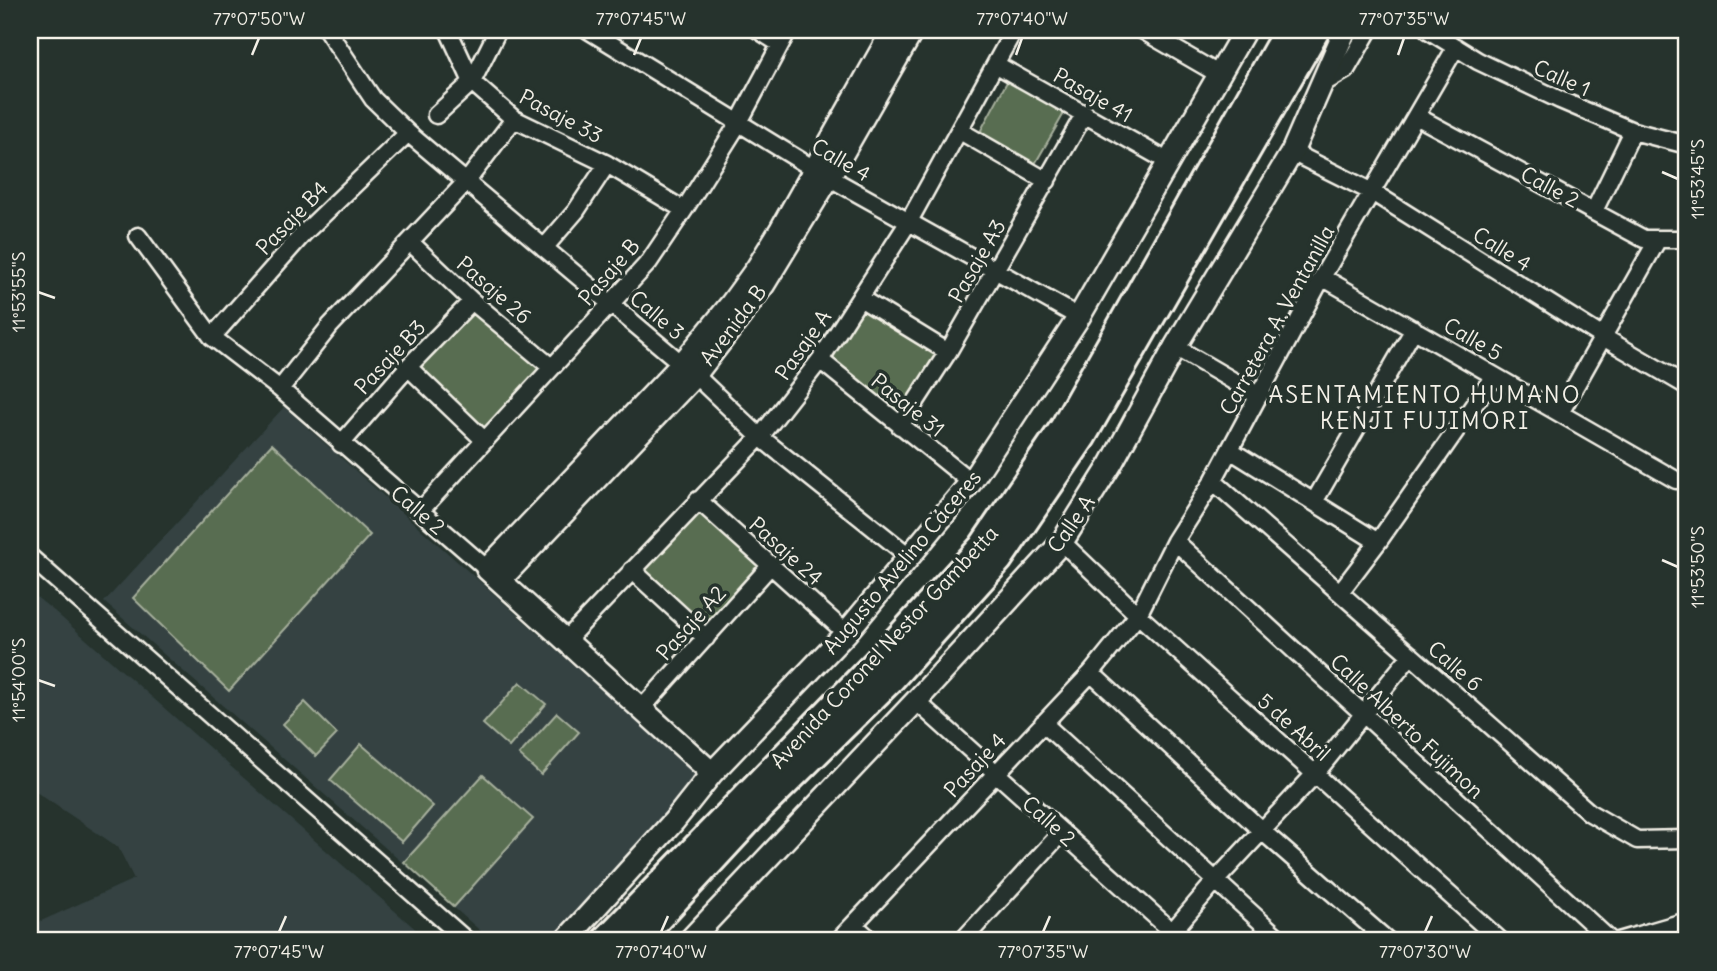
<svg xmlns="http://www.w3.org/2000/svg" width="1717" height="971" font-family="Delius,sans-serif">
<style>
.built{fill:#344242}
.green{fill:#596d51;stroke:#a6af9c;stroke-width:2}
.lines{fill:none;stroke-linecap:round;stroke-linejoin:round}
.minor-casing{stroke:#f4f1e8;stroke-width:21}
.tertiary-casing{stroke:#f4f1e8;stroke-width:26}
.trunk-casing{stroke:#f4f1e8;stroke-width:32}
.minor{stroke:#26332d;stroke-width:16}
.tertiary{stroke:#26332d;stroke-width:21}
.trunk{stroke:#26332d;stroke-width:26}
.ticks{fill:none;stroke:#f4f1e8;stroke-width:2.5}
.labels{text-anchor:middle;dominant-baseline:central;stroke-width:7;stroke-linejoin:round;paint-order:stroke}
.street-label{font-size:21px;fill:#f4f1e8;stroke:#26332d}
.neighbourhood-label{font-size:23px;letter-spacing:2px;fill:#f4f1e8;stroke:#26332d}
.neatline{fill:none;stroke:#f4f1e8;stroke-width:2.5}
.ticks-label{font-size:18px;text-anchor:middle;fill:#f4f1e8}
</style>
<rect width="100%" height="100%" fill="#26332d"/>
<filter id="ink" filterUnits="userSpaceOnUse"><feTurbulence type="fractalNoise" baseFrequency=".0143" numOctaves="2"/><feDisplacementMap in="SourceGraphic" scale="14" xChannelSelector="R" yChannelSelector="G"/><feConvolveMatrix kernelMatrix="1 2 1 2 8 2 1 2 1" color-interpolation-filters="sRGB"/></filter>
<g filter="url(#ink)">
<path class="built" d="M 284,407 L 700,778 L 551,941 L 492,941 L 104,602 Z
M 30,592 L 54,611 L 429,941 L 30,941 L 30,926 L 134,879 L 118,847 L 30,788 Z"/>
<path class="green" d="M 1009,78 L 1062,107 L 1063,115 L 1036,162 L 1031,163 L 984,137 L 981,130 Z
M 862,305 L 939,353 L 899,418 L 828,363 Z
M 476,312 L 541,367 L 541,372 L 485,431 L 421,372 L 421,366 L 470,313 Z
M 272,444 L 370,535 L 229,691 L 133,598 Z
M 693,512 L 702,512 L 762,565 L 709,627 L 700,626 L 644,573 L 645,566 Z
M 520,682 L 546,704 L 509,747 L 483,724 Z
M 305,702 L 337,734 L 316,756 L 283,724 Z
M 557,713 L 579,732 L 541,775 L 519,755 Z
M 361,744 L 433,806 L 402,842 L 330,780 Z
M 483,775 L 533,819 L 454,907 L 404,862 Z"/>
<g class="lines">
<g class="minor-casing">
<path id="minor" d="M 327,30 L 373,99 L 408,133 L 695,375 L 760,437 L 910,557
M 448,30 L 472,82 L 514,119 L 607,164 L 684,210
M 588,30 L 814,169 L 1079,317
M 758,30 L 780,44
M 1142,30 L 1220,75
M 1428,30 L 1478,61 L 1560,100 L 1633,131 L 1687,145
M 997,65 L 1169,162
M 1322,84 L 1346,70 L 1369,30
M 436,115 L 472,82 L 498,30
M 1416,116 L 1644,239 L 1687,239
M 960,131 L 1047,181
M 1292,152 L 1372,192 L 1603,337 L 1687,386
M 1594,211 L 1633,131
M 138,236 L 212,337 L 280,389 L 487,569
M 410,242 L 472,301 L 551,367
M 544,248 L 576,211 L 607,164
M 1322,277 L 1676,480
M 860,298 L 948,352
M 212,337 L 303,234 L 408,133
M 1175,347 L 1259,396
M 820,360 L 971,482
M 408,367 L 484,440
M 280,389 L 330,326 L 467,181 L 514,119
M 1560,413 L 1658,239
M 900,426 L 948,352 L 1085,113
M 341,444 L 408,367 L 472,301
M 1230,450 L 1378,542
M 1213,481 L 1590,813 L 1637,840 L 1687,839
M 698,500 L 846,633
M 1314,502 L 1414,329
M 420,511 L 649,262 L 684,210 L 738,124 L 788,30
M 1175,541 L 1611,941
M 1062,542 L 1138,615 L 1501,941
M 30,557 L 467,941
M 632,570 L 706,638
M 1340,592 L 1378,542 L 1494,376
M 566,640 L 760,437 L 820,360 L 908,223 L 1014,30
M 1091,673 L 1262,831 L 1388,941
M 916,701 L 1164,924 L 1180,941
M 642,708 L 771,565
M 1043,723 L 1282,941
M 854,925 L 872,941
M 1171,933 L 1217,879 L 1315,774 L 1411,655
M 838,941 L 1091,673 L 1138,615 L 1175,541 L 1213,481 L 1322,277 L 1456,47
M 962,941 L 1062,832
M 1618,941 L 1687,921"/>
</g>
<g class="tertiary-casing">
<path id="tertiary" d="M 500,580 L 695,375 L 742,314 L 764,284 L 829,177 L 913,30
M 712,773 L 487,569 L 682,364 L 731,304 L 757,268 L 781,229 L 893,30
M 565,941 L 674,821 L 712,773 L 846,633 L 971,482 L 1079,317 L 1245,30
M 689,941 L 916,701 L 1062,542 L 1111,464 L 1175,347 L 1292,152 L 1345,30"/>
</g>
<g class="trunk-casing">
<path id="trunk" d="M 605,941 L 874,665 L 982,547 L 1064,427 L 1288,30
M 637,941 L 762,806 L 890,680 L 999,559 L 1082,437 L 1316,30"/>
</g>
<use href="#minor" class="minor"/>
<use href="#tertiary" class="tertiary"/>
<use href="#trunk" class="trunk"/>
</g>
</g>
<path class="ticks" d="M 252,55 L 259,38M 634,55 L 641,38M 1016,55 L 1022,38M 1398,55 L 1404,38M 1662,172 L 1678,179M 38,292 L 55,298M 1662,560 L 1678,567M 38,680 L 55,686M 279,932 L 286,916M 661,932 L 668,916M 1043,932 L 1050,916M 1425,932 L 1432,916"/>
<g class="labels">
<g class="street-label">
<text transform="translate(1562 78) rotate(24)">Calle 1</text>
<text transform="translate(1093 95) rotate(30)">Pasaje 41</text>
<text transform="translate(561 116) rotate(28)">Pasaje 33</text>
<text transform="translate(841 160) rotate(30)">Calle 4</text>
<text transform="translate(1550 187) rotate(28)">Calle 2</text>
<text transform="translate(292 218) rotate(-46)">Pasaje B4</text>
<text transform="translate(1502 249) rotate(32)">Calle 4</text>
<text transform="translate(977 261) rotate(-60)">Pasaje A3</text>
<text transform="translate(609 272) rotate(-49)">Pasaje B</text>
<text transform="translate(494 290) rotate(41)">Pasaje 26</text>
<text transform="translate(657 315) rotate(40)">Calle 3</text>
<text transform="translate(1277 320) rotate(-61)">Carretera A. Ventanilla</text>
<text transform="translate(733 325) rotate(-53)">Avenida B</text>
<text transform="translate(1473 339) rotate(30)">Calle 5</text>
<text transform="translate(803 345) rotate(-55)">Pasaje A</text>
<text transform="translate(390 357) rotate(-47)">Pasaje B3</text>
<text transform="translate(908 405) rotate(39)">Pasaje 31</text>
<text transform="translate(418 510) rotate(40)">Calle 2</text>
<text transform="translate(1071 524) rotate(-55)">Calle A</text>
<text transform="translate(786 551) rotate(42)">Pasaje 24</text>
<text transform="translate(902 562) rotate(-50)">Augusto Avelino Cáceres</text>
<text transform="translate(691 623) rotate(-48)">Pasaje A2</text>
<text transform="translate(884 647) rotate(-47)">Avenida Coronel Nestor Gambetta</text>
<text transform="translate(1455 666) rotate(41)">Calle 6</text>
<text transform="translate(1407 726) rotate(43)">Calle Alberto Fujimon</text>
<text transform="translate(1294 727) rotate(42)">5 de Abril</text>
<text transform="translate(975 765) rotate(-47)">Pasaje 4</text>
<text transform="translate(1049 821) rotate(42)">Calle 2</text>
</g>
<g class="neighbourhood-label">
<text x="1425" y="394">ASENTAMIENTO HUMANO<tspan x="1425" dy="26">KENJI FUJIMORI</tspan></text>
</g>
</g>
<rect width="1717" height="971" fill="none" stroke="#26332d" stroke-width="77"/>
<rect x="38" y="38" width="1640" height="894" class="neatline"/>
<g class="ticks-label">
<text x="259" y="25">77°07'50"W</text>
<text x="641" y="25">77°07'45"W</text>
<text x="1022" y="25">77°07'40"W</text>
<text x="1404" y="25">77°07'35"W</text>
<text transform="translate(1698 179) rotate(-90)" y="6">11°53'45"S</text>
<text transform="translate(19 292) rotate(-90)" y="6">11°53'55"S</text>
<text transform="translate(1698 567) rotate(-90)" y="6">11°53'50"S</text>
<text transform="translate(19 680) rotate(-90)" y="6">11°54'00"S</text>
<text x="279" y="958">77°07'45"W</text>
<text x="661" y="958">77°07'40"W</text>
<text x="1043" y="958">77°07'35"W</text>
<text x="1425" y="958">77°07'30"W</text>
</g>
</svg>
